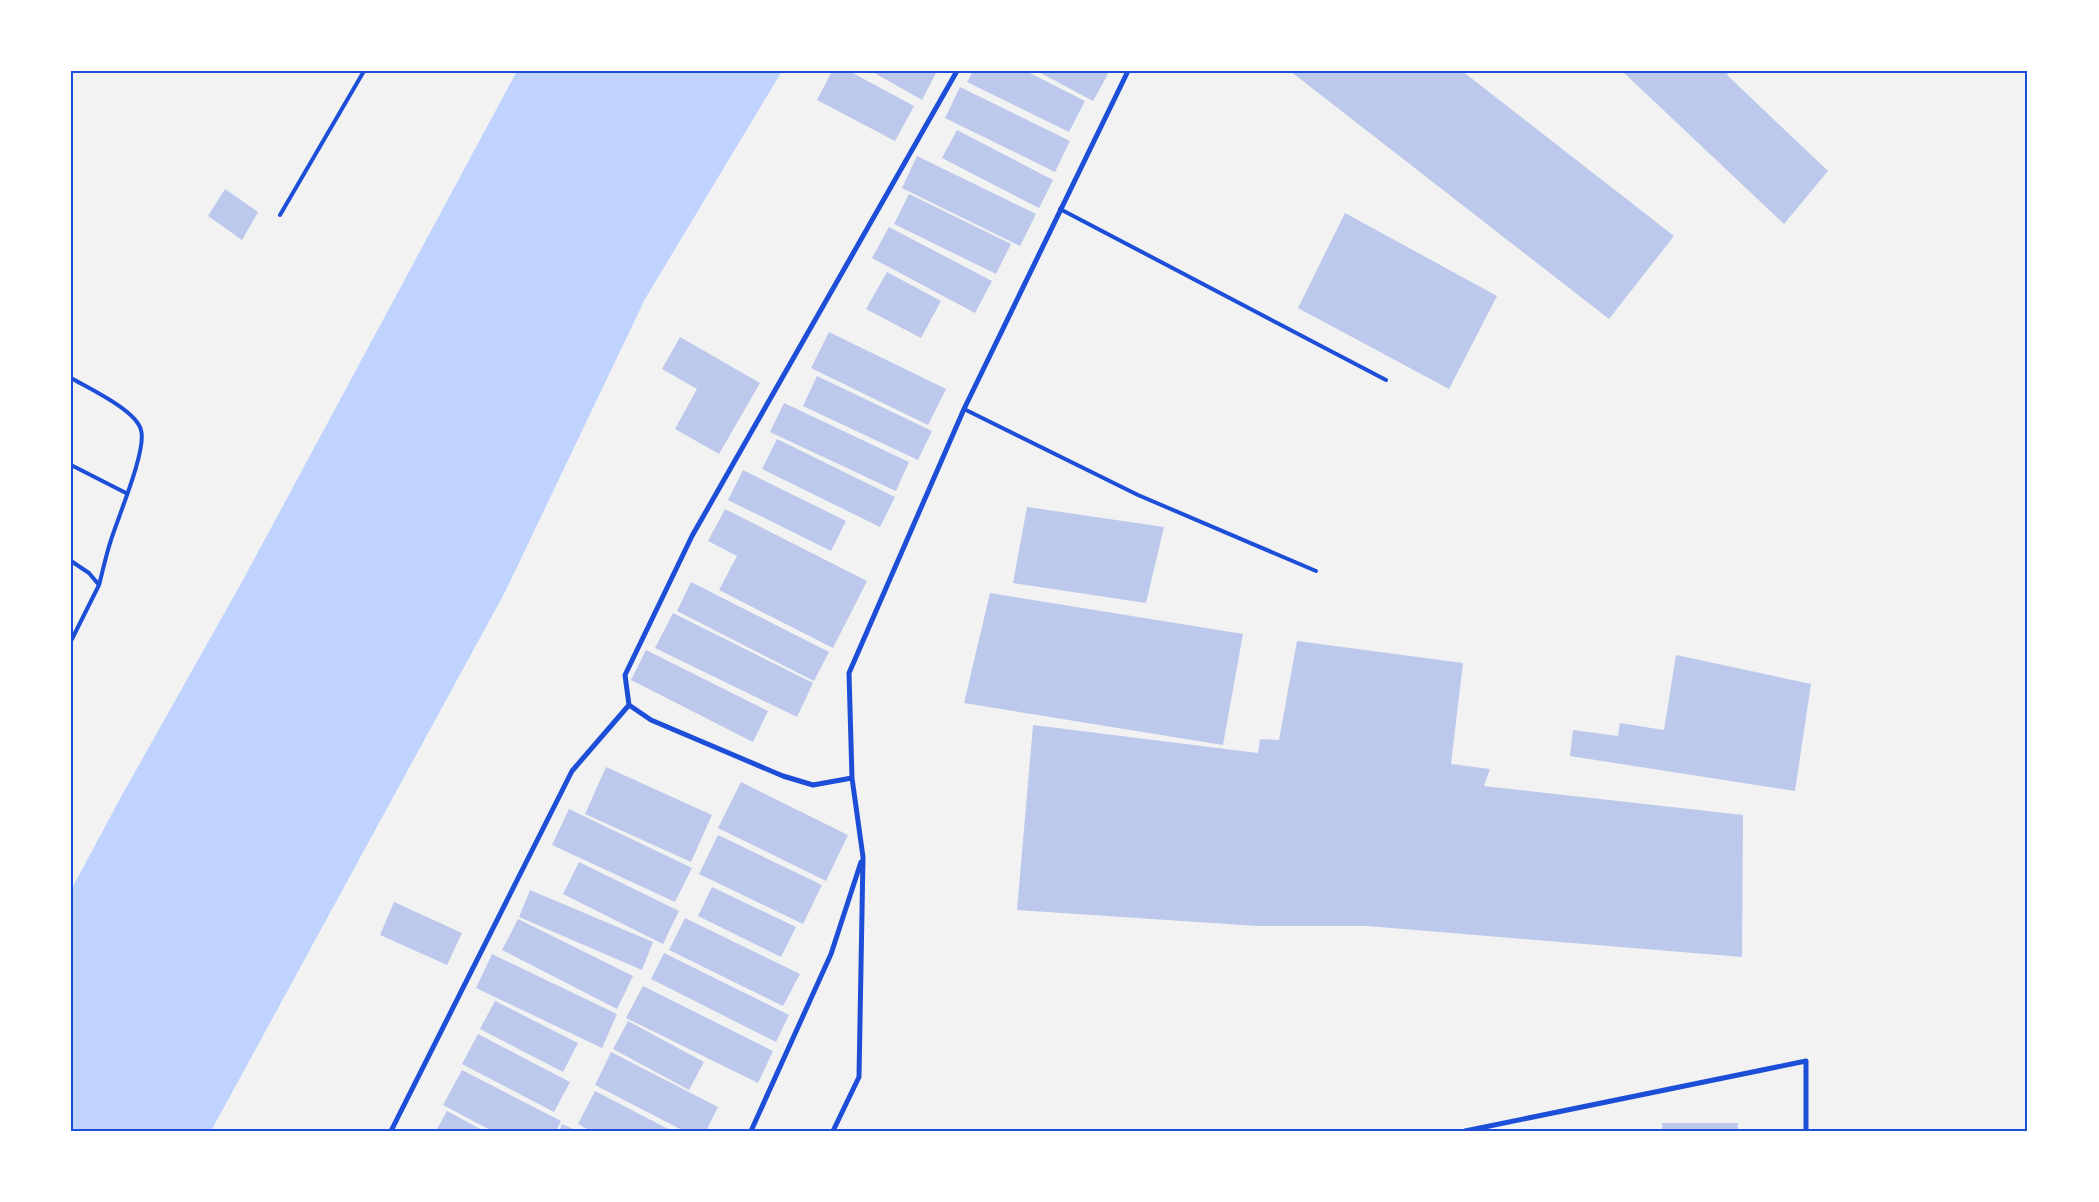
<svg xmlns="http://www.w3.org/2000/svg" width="2099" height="1202" font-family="'IBM Plex Sans',sans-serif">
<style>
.water{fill:#bfd3fe}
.building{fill:#bdc9ec}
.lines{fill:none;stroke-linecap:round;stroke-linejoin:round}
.service{stroke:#1d4ed8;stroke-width:4}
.minor{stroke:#1d4ed8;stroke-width:5}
.neatline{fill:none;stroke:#1d4ed8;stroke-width:2}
</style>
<rect width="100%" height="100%" fill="#f2f2f2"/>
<path class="water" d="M 517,71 L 782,71 L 645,299 L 505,592 L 211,1131 L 71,1131 L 71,890 L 122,795 L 243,580 Z"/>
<path class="building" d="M 832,71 L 849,71 L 914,106 L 895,141 L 817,100 Z
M 871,71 L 937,71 L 922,100 Z
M 973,71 L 1026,71 L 1085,101 L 1069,132 L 967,82 Z
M 1037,71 L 1103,71 L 1108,74 L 1093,101 Z
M 1290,71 L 1462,71 L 1674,236 L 1609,319 Z
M 1622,71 L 1729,71 L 1727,75 L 1828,171 L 1784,224 Z
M 960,87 L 1070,141 L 1055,172 L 945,118 Z
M 957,130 L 1053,180 L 1039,208 L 942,158 Z
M 917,156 L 1036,214 L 1020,246 L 902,188 Z
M 225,189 L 258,212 L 242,240 L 208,216 Z
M 909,194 L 1011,244 L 996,274 L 894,224 Z
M 1345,213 L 1497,296 L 1449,389 L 1298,308 Z
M 889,227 L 992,281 L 975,313 L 872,258 Z
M 887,272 L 941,301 L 921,338 L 866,309 Z
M 829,332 L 946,389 L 928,425 L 811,368 Z
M 680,337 L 760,383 L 719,454 L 675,429 L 697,389 L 662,369 Z
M 817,376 L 932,431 L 918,460 L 803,406 Z
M 784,403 L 909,462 L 896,491 L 770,432 Z
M 777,439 L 895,497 L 880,527 L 762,469 Z
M 743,470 L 846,521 L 831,551 L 728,500 Z
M 1027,507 L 1164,527 L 1146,603 L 1013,583 Z
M 725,509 L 867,581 L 833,648 L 719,590 L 737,556 L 708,541 Z
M 691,582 L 829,652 L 814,681 L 677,611 Z
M 990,593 L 1243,634 L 1223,745 L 964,703 Z
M 673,613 L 813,683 L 797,717 L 655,648 Z
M 1297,641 L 1463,663 L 1451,764 L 1490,769 L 1484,786 L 1743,815 L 1742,957 L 1367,926 L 1257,926 L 1017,910 L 1033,725 L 1258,753 L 1260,739 L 1279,740 Z
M 646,650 L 768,711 L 753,742 L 631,680 Z
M 1676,655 L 1811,684 L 1795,791 L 1570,756 L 1573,730 L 1618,736 L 1620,723 L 1664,730 Z
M 606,767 L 712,815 L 691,862 L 585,814 Z
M 741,782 L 848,835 L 826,881 L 718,828 Z
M 569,809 L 692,868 L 675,902 L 552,845 Z
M 718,835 L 822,885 L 803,924 L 699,874 Z
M 579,862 L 679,911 L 663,944 L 563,894 Z
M 712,887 L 796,927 L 781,957 L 698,916 Z
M 530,890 L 653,942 L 642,970 L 519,917 Z
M 394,902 L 462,933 L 447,965 L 380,935 Z
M 685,918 L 800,974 L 783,1006 L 669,950 Z
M 518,919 L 633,976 L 617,1009 L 502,950 Z
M 664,953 L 789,1015 L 776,1042 L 651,979 Z
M 492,954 L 617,1014 L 602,1048 L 476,988 Z
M 643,986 L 773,1051 L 758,1083 L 626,1018 Z
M 495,1001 L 578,1043 L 563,1072 L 480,1029 Z
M 628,1021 L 704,1062 L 689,1090 L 613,1049 Z
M 478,1034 L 570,1082 L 554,1112 L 462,1064 Z
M 611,1052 L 718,1107 L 706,1131 L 684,1131 L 595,1085 Z
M 462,1070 L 561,1121 L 556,1131 L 492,1131 L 443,1105 Z
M 595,1091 L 672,1131 L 591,1131 L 578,1124 Z
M 447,1111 L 484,1131 L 436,1131 Z
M 1662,1123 L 1738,1123 L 1738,1131 L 1662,1131 Z
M 562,1124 L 577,1131 L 559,1131 Z"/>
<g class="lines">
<path class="service" d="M 1060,209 L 1386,380
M 280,215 L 364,71
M 71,378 C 88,388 136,410 141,430 C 147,450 118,517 111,540 C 106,555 103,570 99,585
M 964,409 L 1138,495 L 1316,571
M 71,465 L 126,493
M 71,561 L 89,573 L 99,585 L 71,641"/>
<path class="minor" d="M 852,778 L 813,785 L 783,776 L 651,720 L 629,705 L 625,675 L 692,536 L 957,71
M 391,1131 L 572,771 L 629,705
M 751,1131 L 831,954 L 861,862
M 833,1131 L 859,1077 L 863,857 L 852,778 L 849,673 L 964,409 L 1128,71
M 1465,1131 L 1806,1061 L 1806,1131"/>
</g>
<rect width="2099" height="1202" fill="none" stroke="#ffffff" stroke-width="145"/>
<rect x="72" y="72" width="1954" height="1058" class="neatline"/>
</svg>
